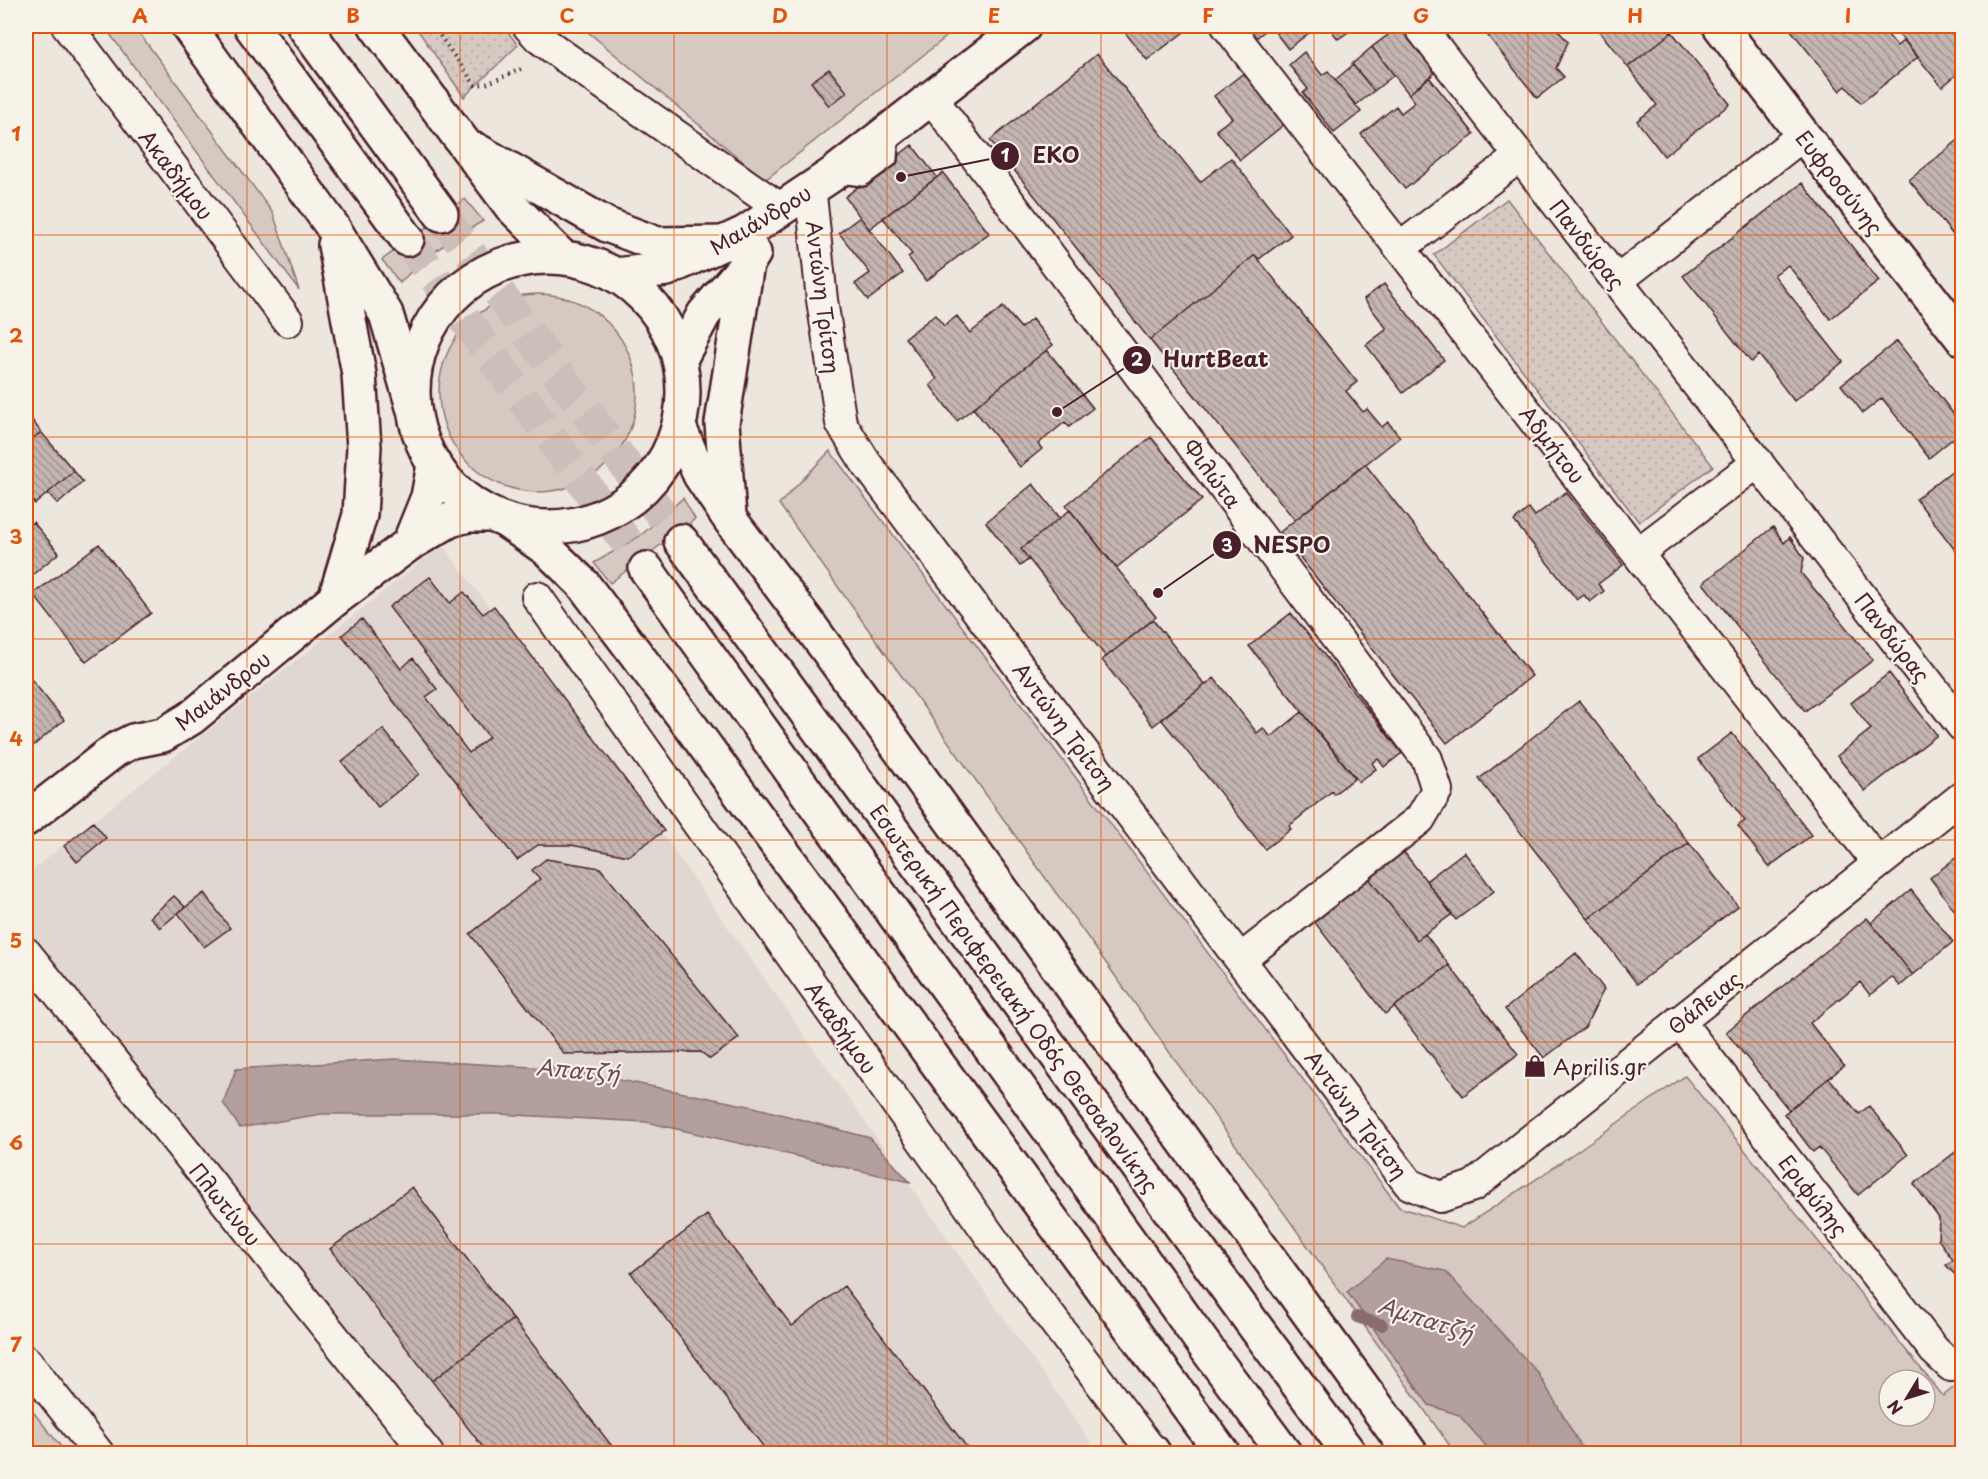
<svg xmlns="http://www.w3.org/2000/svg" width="1988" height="1479" font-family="'Playpen Sans',sans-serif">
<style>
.built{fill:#e0d7d0}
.grass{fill:#d5c9c2;stroke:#907476;stroke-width:1.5;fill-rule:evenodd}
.park{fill:url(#park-dots);stroke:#907476;stroke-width:1.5}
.water{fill:#b39f9d;stroke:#896c6f;stroke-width:1.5}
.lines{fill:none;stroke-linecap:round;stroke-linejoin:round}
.stream{stroke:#896c6f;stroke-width:12}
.building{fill:url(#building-back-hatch);stroke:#4a1f2b;stroke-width:1.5}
.highway-tunnel{stroke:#ccbeb9;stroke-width:33;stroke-dasharray:33 16;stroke-linecap:butt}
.lane-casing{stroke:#4a1f2b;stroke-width:20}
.street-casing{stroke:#4a1f2b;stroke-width:34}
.secondary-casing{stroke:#4a1f2b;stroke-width:38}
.highway-casing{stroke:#4a1f2b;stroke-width:38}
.path{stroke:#4a1f2b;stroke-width:4;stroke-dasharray:1.5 4.5;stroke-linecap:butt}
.lane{stroke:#f7f3e8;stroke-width:15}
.street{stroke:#f7f3e8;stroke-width:30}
.secondary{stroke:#f7f3e8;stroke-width:33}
.highway{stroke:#f7f3e8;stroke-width:33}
.grid{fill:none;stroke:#e0560e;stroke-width:1.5;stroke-opacity:0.55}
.labels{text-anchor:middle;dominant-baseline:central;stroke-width:4.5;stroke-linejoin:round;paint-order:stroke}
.street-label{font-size:21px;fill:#4a1f2b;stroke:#f7f3e8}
.poi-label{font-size:21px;fill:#4a1f2b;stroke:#f7f3e8;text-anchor:start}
.water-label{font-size:22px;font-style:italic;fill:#6f4c53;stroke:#f7f3e8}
.leader{fill:none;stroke:#4a1f2b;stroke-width:2}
.callout-dot{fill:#4a1f2b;stroke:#f7f3e8;stroke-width:2}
.mark-label{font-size:18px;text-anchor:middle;font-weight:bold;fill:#fff}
.callout-label{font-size:22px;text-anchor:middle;font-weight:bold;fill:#4a1f2b;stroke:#f7f3e8;stroke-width:4.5;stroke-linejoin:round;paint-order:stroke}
.neatline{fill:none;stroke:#e0560e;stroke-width:2}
.grid-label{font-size:20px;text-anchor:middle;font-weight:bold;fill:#e0560e}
</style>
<defs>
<pattern id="park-dots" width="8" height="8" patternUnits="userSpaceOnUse" patternTransform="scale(1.5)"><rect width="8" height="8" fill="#d5c9c2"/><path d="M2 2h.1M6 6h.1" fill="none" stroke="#b8aca7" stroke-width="1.8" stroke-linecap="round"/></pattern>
<pattern id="building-back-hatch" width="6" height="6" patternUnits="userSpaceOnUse" patternTransform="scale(1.5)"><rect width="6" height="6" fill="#c4b5b0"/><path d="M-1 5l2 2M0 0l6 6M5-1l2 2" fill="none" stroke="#a1938f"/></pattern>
</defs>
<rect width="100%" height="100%" fill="#ece6dd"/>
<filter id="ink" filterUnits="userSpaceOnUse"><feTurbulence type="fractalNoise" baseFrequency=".0167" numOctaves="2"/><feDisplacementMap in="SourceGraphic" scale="12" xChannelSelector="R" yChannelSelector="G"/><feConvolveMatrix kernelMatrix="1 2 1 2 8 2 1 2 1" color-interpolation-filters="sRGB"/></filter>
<g filter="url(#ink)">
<path class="built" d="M 442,545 L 670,845 L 1091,1442 L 1087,1453 L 445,1453 L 26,928 L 26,875 Z"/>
<path class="grass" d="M 104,26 L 134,26 L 273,213 L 299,290 Z
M 581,26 L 943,26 L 950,34 L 765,180 Z
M 465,199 L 483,221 C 452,239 424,256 400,283 L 382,260 Z
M439 393a99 99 0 1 1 198 0a99 99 0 1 1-198 0Z
M 830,451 L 1399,1207 L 1462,1228 L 1541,1176 L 1685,1076 L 1943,1396 L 1962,1381 L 1962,1453 L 1455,1453 L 779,504 ZM 1889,1380 L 1925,1380 L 1925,1416 L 1889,1416 Z
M 683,498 L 695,519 L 610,583 L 594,563 L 640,536 Z
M 26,1403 L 66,1453 L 26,1453 Z"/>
<path class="park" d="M 415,26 L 503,26 L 518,45 L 464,97 Z
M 1507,199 L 1713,466 L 1639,522 L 1434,255 Z"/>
<path class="water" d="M 394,1059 L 565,1069 L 754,1107 L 870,1138 L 910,1182 L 646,1122 L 497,1114 L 321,1114 L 240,1128 L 223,1103 L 236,1069 Z
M 1386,1259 L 1445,1271 L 1538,1373 L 1585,1453 L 1492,1453 L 1459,1415 L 1429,1405 L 1347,1292 Z"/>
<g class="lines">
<path class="stream" d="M 1357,1317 L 1382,1325"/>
</g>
<path class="building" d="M 1120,26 L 1192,26 L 1147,60 Z
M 1246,26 L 1271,26 L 1256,38 Z
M 1274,26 L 1318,26 L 1288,49 L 1272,28 Z
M 1328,26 L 1357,26 L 1338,39 Z
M 1400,26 L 1436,72 L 1409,94 L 1372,47 Z
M 1503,26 L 1554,26 L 1568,42 L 1556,68 L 1564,77 L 1537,98 L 1488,36 Z
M 1595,26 L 1667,26 L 1672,32 L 1628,67 Z
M 1795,26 L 1862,26 L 1871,37 L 1882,28 L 1897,46 L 1904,40 L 1918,57 L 1861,103 L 1846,86 L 1840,91 L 1790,29 Z
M 1896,26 L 1962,26 L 1962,70 L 1942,87 L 1893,27 Z
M 1672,32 L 1730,104 L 1664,156 L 1637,121 L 1657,105 L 1628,67 Z
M 1372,47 L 1394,75 L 1374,91 L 1352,64 Z
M 1304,52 L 1322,75 L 1328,71 L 1361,112 L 1334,133 L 1303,93 L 1308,89 L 1289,65 Z
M 1097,54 L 1200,182 L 1231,158 L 1291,235 L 1259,259 L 1255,255 L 1150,340 L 990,140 Z
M 1353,65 L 1374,91 L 1356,105 L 1335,80 Z
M 829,69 L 847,92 L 829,106 L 811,82 Z
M 1245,72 L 1286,123 L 1240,160 L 1216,130 L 1232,118 L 1214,96 Z
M 1429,77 L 1474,134 L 1405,189 L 1361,134 L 1396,106 L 1401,113 L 1415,102 L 1409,94 Z
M 1962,137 L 1962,246 L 1909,180 Z
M 912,145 L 937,177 L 869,229 L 845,197 Z
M 943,173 L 989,233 L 926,281 L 908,257 L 912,254 L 883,218 Z
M 1802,183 L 1879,281 L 1830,319 L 1788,265 L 1774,275 L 1843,362 L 1794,401 L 1759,355 L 1751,362 L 1683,276 Z
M 860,217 L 903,273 L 868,300 L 855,284 L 870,273 L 839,233 Z
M 1255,255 L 1357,382 L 1346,391 L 1363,412 L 1367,409 L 1382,427 L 1388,422 L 1400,437 L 1295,520 L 1150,340 Z
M 1384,284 L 1444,360 L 1403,393 L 1366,345 L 1387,329 L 1364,299 Z
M 1003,307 L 1021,328 L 1032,319 L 1053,345 L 957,421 L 930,385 L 937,379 L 905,338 L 935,315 L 944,326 L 957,316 L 970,333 Z
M 1897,341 L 1962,425 L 1962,431 L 1929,458 L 1882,398 L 1863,413 L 1841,385 Z
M 1047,350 L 1093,408 L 1069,427 L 1065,422 L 1038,444 L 1042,449 L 1020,467 L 973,408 Z
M 29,416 L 41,432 L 31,440 L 26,433 L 26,418 Z
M 41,432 L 74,471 L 35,504 L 26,493 L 26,444 Z
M 1151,437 L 1202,500 L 1116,568 L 1066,505 Z
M 1962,463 L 1962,559 L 1916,499 Z
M 1365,464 L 1532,676 L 1447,743 L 1280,532 Z
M 74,471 L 83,482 L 58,504 L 48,493 Z
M 1033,484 L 1060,518 L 1021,549 L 1029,559 L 1020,566 L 986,522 Z
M 1566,492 L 1623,565 L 1598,584 L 1604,591 L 1590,602 L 1584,595 L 1577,600 L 1514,521 L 1529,508 L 1535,516 Z
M 1070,510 L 1156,617 L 1106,657 L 1021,549 Z
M 33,522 L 59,553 L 26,580 L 26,528 Z
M 1773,527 L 1784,543 L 1790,537 L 1804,558 L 1801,573 L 1873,660 L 1805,711 L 1703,583 Z
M 99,544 L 151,613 L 86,662 L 33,594 Z
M 430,577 L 450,603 L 464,592 L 483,614 L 494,606 L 664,831 L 628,856 L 571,845 L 538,845 L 517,860 L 342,635 L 362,619 L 401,669 L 413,658 L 437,689 L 426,697 L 469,753 L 489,737 L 389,607 Z
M 1291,613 L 1402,753 L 1384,767 L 1378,759 L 1372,763 L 1376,769 L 1359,782 L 1249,646 Z
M 1153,620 L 1205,685 L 1153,726 L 1102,660 Z
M 26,673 L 64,720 L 26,752 Z
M 1889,673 L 1937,735 L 1865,791 L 1837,756 L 1871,729 L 1851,703 Z
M 1214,678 L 1257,733 L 1263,728 L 1271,737 L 1302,712 L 1355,778 L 1334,794 L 1332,791 L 1289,826 L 1291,829 L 1265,849 L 1161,719 Z
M 1579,701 L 1689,843 L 1588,919 L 1479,779 Z
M 383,729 L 419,774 L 378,807 L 342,762 Z
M 1732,733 L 1811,835 L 1769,867 L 1738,826 L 1745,821 L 1698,759 Z
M 93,822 L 106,838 L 77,862 L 64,846 Z
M 1689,843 L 1738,906 L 1637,984 L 1588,919 Z
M 1400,847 L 1452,914 L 1417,940 L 1365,873 Z
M 1464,852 L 1494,891 L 1456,920 L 1426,881 Z
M 1962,853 L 1962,920 L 1930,878 Z
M 546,859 L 600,868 L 739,1038 L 710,1059 L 701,1052 L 564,1054 L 470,934 L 540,879 L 532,870 Z
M 1365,873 L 1417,940 L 1425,934 L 1449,965 L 1385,1014 L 1310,916 Z
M 1911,890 L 1953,942 L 1913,975 L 1871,923 Z
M 204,893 L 230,928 L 204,947 L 178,913 Z
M 174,896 L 185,907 L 160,928 L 150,917 Z
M 1867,918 L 1913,975 L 1900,986 L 1892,977 L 1870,995 L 1860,982 L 1810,1023 L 1844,1066 L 1789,1110 L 1726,1032 Z
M 1576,953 L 1604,989 L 1585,1027 L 1544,1058 L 1505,1009 Z
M 1449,965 L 1518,1054 L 1463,1096 L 1394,1007 Z
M 1829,1078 L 1859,1114 L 1869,1106 L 1908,1155 L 1858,1195 L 1819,1147 L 1813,1152 L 1784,1114 Z
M 1962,1147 L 1962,1277 L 1958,1278 L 1946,1265 L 1953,1260 L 1938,1239 L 1939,1218 L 1914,1184 Z
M 412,1187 L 513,1319 L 432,1381 L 330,1249 Z
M 707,1215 L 792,1326 L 844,1286 L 972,1454 L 769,1454 L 631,1273 Z
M 513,1319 L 618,1454 L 488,1454 L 432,1381 Z"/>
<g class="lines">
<path class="highway-tunnel" d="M 441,214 L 681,541
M 407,239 L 646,569"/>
<g class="lane-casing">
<path id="lane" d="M 848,176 L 863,178 L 889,159 L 890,144"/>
</g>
<g class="street-casing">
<path id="street" d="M 67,26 L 288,321
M 528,26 L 539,38 L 562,55 L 781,209
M 1227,26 L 1878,863
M 1419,26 L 1962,726
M 931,97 L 1427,759 L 1437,790 L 1420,819 L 1241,959
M 811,195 L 822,300 L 841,423 L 866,463 L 1409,1184 L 1440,1197 L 1473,1186 L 1962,797
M 1400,248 L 1520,156
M 1617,281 L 1803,135
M 1638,553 L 1758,462
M 537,597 L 1003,1254 L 1152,1451
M 26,953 L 428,1454
M 1679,1021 L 1934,1350 L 1951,1366 L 1962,1361
M 26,1361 L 99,1454"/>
</g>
<g class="secondary-casing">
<path id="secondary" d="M 1720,26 L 1803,135 L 1962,338
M413 392a135 135 0 1 1 270 0a135 135 0 1 1-270 0Z
M 616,275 L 667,269 L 745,233 L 833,174 L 1024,26
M 680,359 L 704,314 L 747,264 L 754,253
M 409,544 L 428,497 L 434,465
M 26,819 L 115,750 L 133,741 L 163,735 L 191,718 L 335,599 L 409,544 L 450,520 L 468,515 L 490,515
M 1148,1454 L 1152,1451 L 1154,1454"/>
</g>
<g class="highway-casing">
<path id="highway" d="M 188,26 L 332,226 L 386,314 L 413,407
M 251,26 L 407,239
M 304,26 L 441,214
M 376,26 L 511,206 L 561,256
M 476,150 L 607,225 L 657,244 L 727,243
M 679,427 L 700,475 L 729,518 L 808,623 L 1411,1454
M 729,516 L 722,423 L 747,264
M 506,521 L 548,550 L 583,584 L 689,724 L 1223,1454
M 681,541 L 1256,1328 L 1350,1454
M 646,569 L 1212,1356 L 1285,1454
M 335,599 L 360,515 L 364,447 L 359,374 L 335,245"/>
</g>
<path class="path" d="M 433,26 L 475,85 L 486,84 L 521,69"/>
<use href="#lane" class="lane"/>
<use href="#street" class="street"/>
<use href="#secondary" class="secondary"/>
<use href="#highway" class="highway"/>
</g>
</g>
<path class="grid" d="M 247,26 L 247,1454M 460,26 L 460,1454M 674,26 L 674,1454M 887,26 L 887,1454M 1101,26 L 1101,1454M 1314,26 L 1314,1454M 1528,26 L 1528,1454M 1741,26 L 1741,1454M 26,235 L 1962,235M 26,437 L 1962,437M 26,639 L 1962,639M 26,840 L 1962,840M 26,1042 L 1962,1042M 26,1244 L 1962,1244"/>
<defs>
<g id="shop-bare" transform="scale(1.8)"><path d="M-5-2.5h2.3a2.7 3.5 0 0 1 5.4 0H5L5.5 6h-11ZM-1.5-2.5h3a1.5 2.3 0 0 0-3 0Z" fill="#4a1f2b" stroke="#f7f3e8" stroke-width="2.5" paint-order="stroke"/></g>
</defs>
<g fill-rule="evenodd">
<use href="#shop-bare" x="1535" y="1066"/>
</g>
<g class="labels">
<g class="street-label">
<text transform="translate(177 174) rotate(53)">Ακαδήμου</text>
<text transform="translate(1840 182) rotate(52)">Ευφροσύνης</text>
<text transform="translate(760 219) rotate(-31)">Μαιάνδρου</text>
<text transform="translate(1588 244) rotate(52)">Πανδώρας</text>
<text transform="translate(824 297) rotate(83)">Αντώνη Τρίτση</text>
<text transform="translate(1553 444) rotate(52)">Αδμήτου</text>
<text transform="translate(1213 473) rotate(53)">Φιλώτα</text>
<text transform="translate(1893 637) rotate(52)">Πανδώρας</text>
<text transform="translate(222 690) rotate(-38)">Μαιάνδρου</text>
<text transform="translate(1065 726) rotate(53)">Αντώνη Τρίτση</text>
<text transform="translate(1015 998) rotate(54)">Εσωτερική Περιφερειακή Οδός Θεσσαλονίκης</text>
<text transform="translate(1704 1002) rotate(-39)">Θάλειας</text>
<text transform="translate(842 1027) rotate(55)">Ακαδήμου</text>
<text transform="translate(1357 1114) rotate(53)">Αντώνη Τρίτση</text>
<text transform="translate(1814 1195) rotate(52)">Εριφύλης</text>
<text transform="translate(226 1204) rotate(51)">Πλωτίνου</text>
</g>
<g class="poi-label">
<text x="1553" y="1066">Aprilis.gr</text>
</g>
<g class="water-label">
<text transform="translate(578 1069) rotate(5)">Απατζή</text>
<text transform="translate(1426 1318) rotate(18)">Αμπατζή</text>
</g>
</g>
<path class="leader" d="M901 177L1005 156M1057 412L1137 360M1158 593L1227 545"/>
<g class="callout-dot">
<circle cx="901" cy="177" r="6"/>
<circle cx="1057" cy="412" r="6"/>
<circle cx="1158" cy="593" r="6"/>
<circle cx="1005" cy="156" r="15"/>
<circle cx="1137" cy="360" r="15"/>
<circle cx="1227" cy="545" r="15"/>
</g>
<g class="mark-label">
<text x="1005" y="162">1</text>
<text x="1137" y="366">2</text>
<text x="1227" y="552">3</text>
</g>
<g class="callout-label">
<text x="1056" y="163">EKO</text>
<text x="1216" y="367">HurtBeat</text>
<text x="1292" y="553">NESPO</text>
</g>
<rect width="1988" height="1479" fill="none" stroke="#f7f3e8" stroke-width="66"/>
<g transform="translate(1907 1398) rotate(232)"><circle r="28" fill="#f7f3e8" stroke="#b29e9c" stroke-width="1.5"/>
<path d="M0-4.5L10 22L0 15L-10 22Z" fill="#4a1f2b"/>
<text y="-9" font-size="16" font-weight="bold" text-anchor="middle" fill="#4a1f2b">N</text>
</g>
<rect x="33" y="33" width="1922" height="1413" class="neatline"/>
<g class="grid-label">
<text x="140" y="23">A</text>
<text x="353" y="23">B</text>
<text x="567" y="23">C</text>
<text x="780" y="23">D</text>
<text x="994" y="23">E</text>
<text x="1208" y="23">F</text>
<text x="1421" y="23">G</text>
<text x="1635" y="23">H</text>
<text x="1848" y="23">I</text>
<text x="16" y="141">1</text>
<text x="16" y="343">2</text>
<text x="16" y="544">3</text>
<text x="16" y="746">4</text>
<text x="16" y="948">5</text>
<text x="16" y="1150">6</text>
<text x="16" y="1352">7</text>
</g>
</svg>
